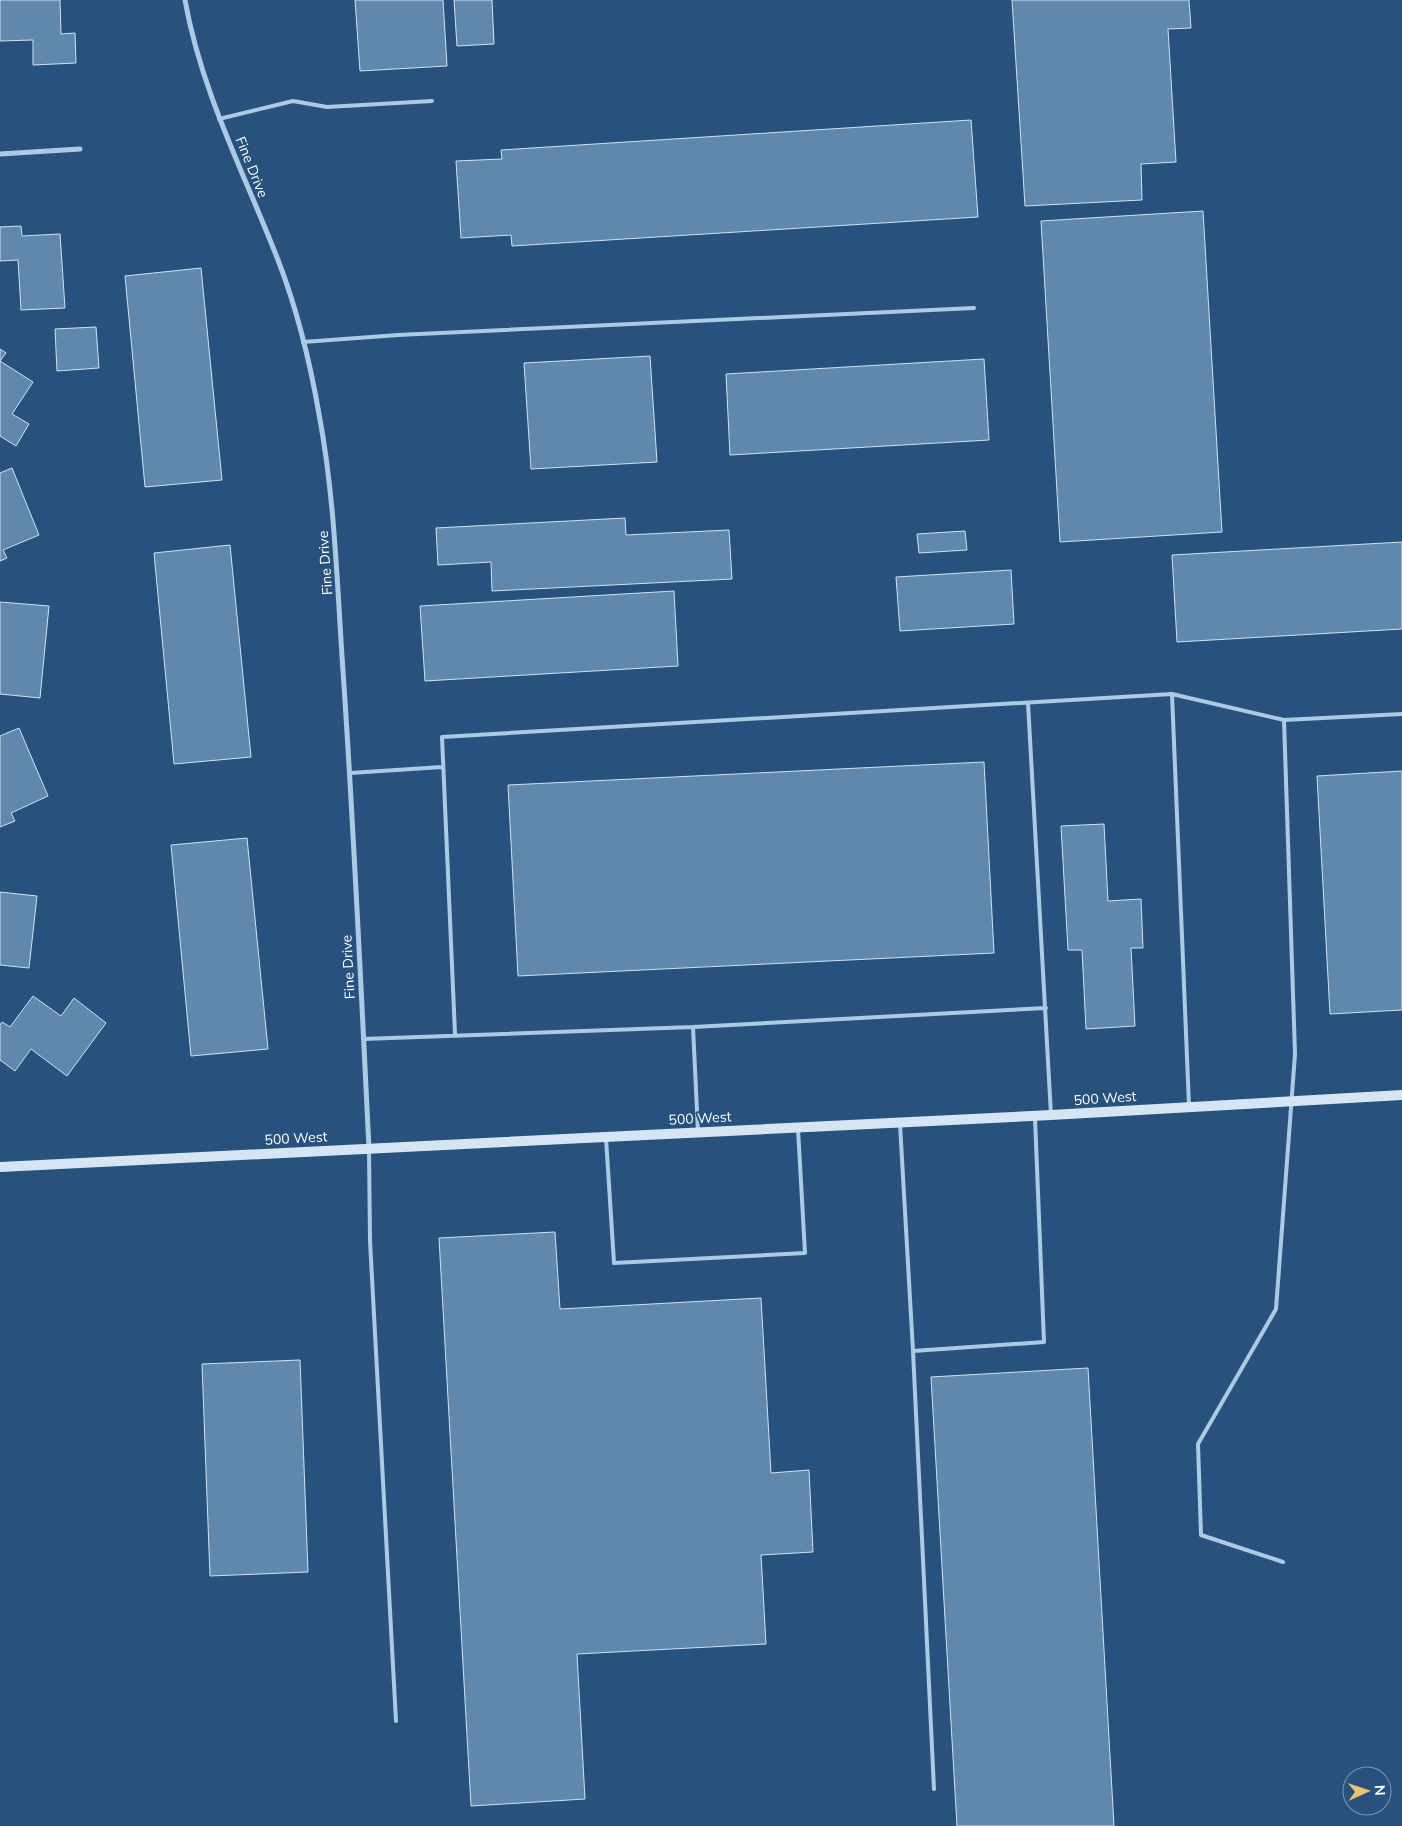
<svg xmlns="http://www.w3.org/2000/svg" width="1402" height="1826" font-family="Mulish,sans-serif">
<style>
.building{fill:#6088ad;stroke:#d0e2f4}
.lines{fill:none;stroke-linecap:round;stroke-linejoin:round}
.lane{stroke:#adcae4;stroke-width:4}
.street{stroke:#adcae4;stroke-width:5}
.secondary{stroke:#d6e5f4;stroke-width:10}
.labels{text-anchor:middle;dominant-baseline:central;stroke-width:4;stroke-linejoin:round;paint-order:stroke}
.street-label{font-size:14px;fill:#fff;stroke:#28527d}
</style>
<rect width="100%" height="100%" fill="#28527d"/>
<path class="building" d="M 0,0 L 60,0 L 61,34 L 75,33 L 76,63 L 33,65 L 33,40 L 0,41 Z
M 355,0 L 443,0 L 447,66 L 360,71 Z
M 454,0 L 492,0 L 494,44 L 457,46 Z
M 1012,0 L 1189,0 L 1191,28 L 1168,29 L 1176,162 L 1141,164 L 1142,200 L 1025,206 Z
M 971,120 L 978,217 L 512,246 L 511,235 L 461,238 L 456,161 L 502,159 L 501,150 Z
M 1203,211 L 1222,532 L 1060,542 L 1041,221 Z
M 21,226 L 22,236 L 60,234 L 65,308 L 21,310 L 18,260 L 0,261 L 0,227 Z
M 201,268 L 222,480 L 145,487 L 125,276 Z
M 96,327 L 99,368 L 57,371 L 55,329 Z
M 0,349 L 6,353 L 0,361 L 33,382 L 12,414 L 29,424 L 16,446 L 0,436 Z
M 650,356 L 657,462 L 531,469 L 524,363 Z
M 984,359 L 989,440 L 730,455 L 726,374 Z
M 12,468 L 39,535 L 3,550 L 7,558 L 0,561 L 0,473 Z
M 625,518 L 626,535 L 729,530 L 732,579 L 492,591 L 491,562 L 438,565 L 436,528 Z
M 965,531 L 967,550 L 919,553 L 917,534 Z
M 1402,542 L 1402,629 L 1177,642 L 1172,555 Z
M 230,545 L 251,757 L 174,764 L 154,553 Z
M 1011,570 L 1014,624 L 900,631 L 896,577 Z
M 674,591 L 678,666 L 425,681 L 420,606 Z
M 0,602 L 49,606 L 40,698 L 0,694 Z
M 19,728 L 48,796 L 11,813 L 15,821 L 0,827 L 0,736 Z
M 984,762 L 994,953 L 518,976 L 508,785 Z
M 1402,771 L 1402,1010 L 1330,1014 L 1317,776 Z
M 1104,824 L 1108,901 L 1141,899 L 1143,948 L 1131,948 L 1135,1026 L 1086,1029 L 1082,950 L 1068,950 L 1061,826 Z
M 247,838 L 268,1049 L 191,1056 L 171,845 Z
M 0,892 L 37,896 L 29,968 L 0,965 Z
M 33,996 L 61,1016 L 74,998 L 106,1023 L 67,1076 L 31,1049 L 15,1071 L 0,1060 L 0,1025 L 2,1022 L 10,1027 Z
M 555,1232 L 560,1309 L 761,1298 L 771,1473 L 809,1470 L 813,1552 L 761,1555 L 766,1644 L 577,1654 L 585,1799 L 471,1806 L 439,1238 Z
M 300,1360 L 308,1572 L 210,1576 L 202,1364 Z
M 1088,1368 L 1114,1826 L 957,1826 L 931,1377 Z"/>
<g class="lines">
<path class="lane" d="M 219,119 L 293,101 L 327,107 L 432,101
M 303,342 L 398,335 L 974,308
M 1172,694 L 1189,1106
M 1028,703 L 1051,1115
M 350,773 L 442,767
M 693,1027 L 698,1132
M 455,1034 L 442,737 L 1172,694 L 1284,720 L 1402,714
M 363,1039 L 693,1027 L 1046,1008
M 900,1124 L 913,1351 L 1044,1342 L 1035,1118
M 606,1138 L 614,1263 L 805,1253 L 798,1129
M 369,1150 L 370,1241 L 396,1721
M 913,1351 L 934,1789
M 1283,1562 L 1201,1535 L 1198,1444 L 1276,1309 L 1295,1054 L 1284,720"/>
<path class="street" d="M 185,0 C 201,91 245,175 278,260 C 297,309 310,362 319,414 C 335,499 337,585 343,671 C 354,830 361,989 369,1148
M 0,154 L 80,149"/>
<path class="secondary" d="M 0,1167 L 1051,1115 L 1402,1095"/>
</g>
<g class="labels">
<g class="street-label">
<text transform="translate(252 167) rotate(68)">Fine Drive</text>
<text transform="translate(325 563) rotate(-94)">Fine Drive</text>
<text transform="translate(348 967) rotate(-93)">Fine Drive</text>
<text transform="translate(1105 1098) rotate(-4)">500 West</text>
<text transform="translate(700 1118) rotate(-3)">500 West</text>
<text transform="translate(296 1138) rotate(-3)">500 West</text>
</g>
</g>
<g transform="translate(1367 1791) rotate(87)"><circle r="24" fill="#28527d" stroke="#7e97b1"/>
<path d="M0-4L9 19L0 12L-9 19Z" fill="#ecc174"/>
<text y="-8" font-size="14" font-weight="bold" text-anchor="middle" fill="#ffffff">N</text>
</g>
</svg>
